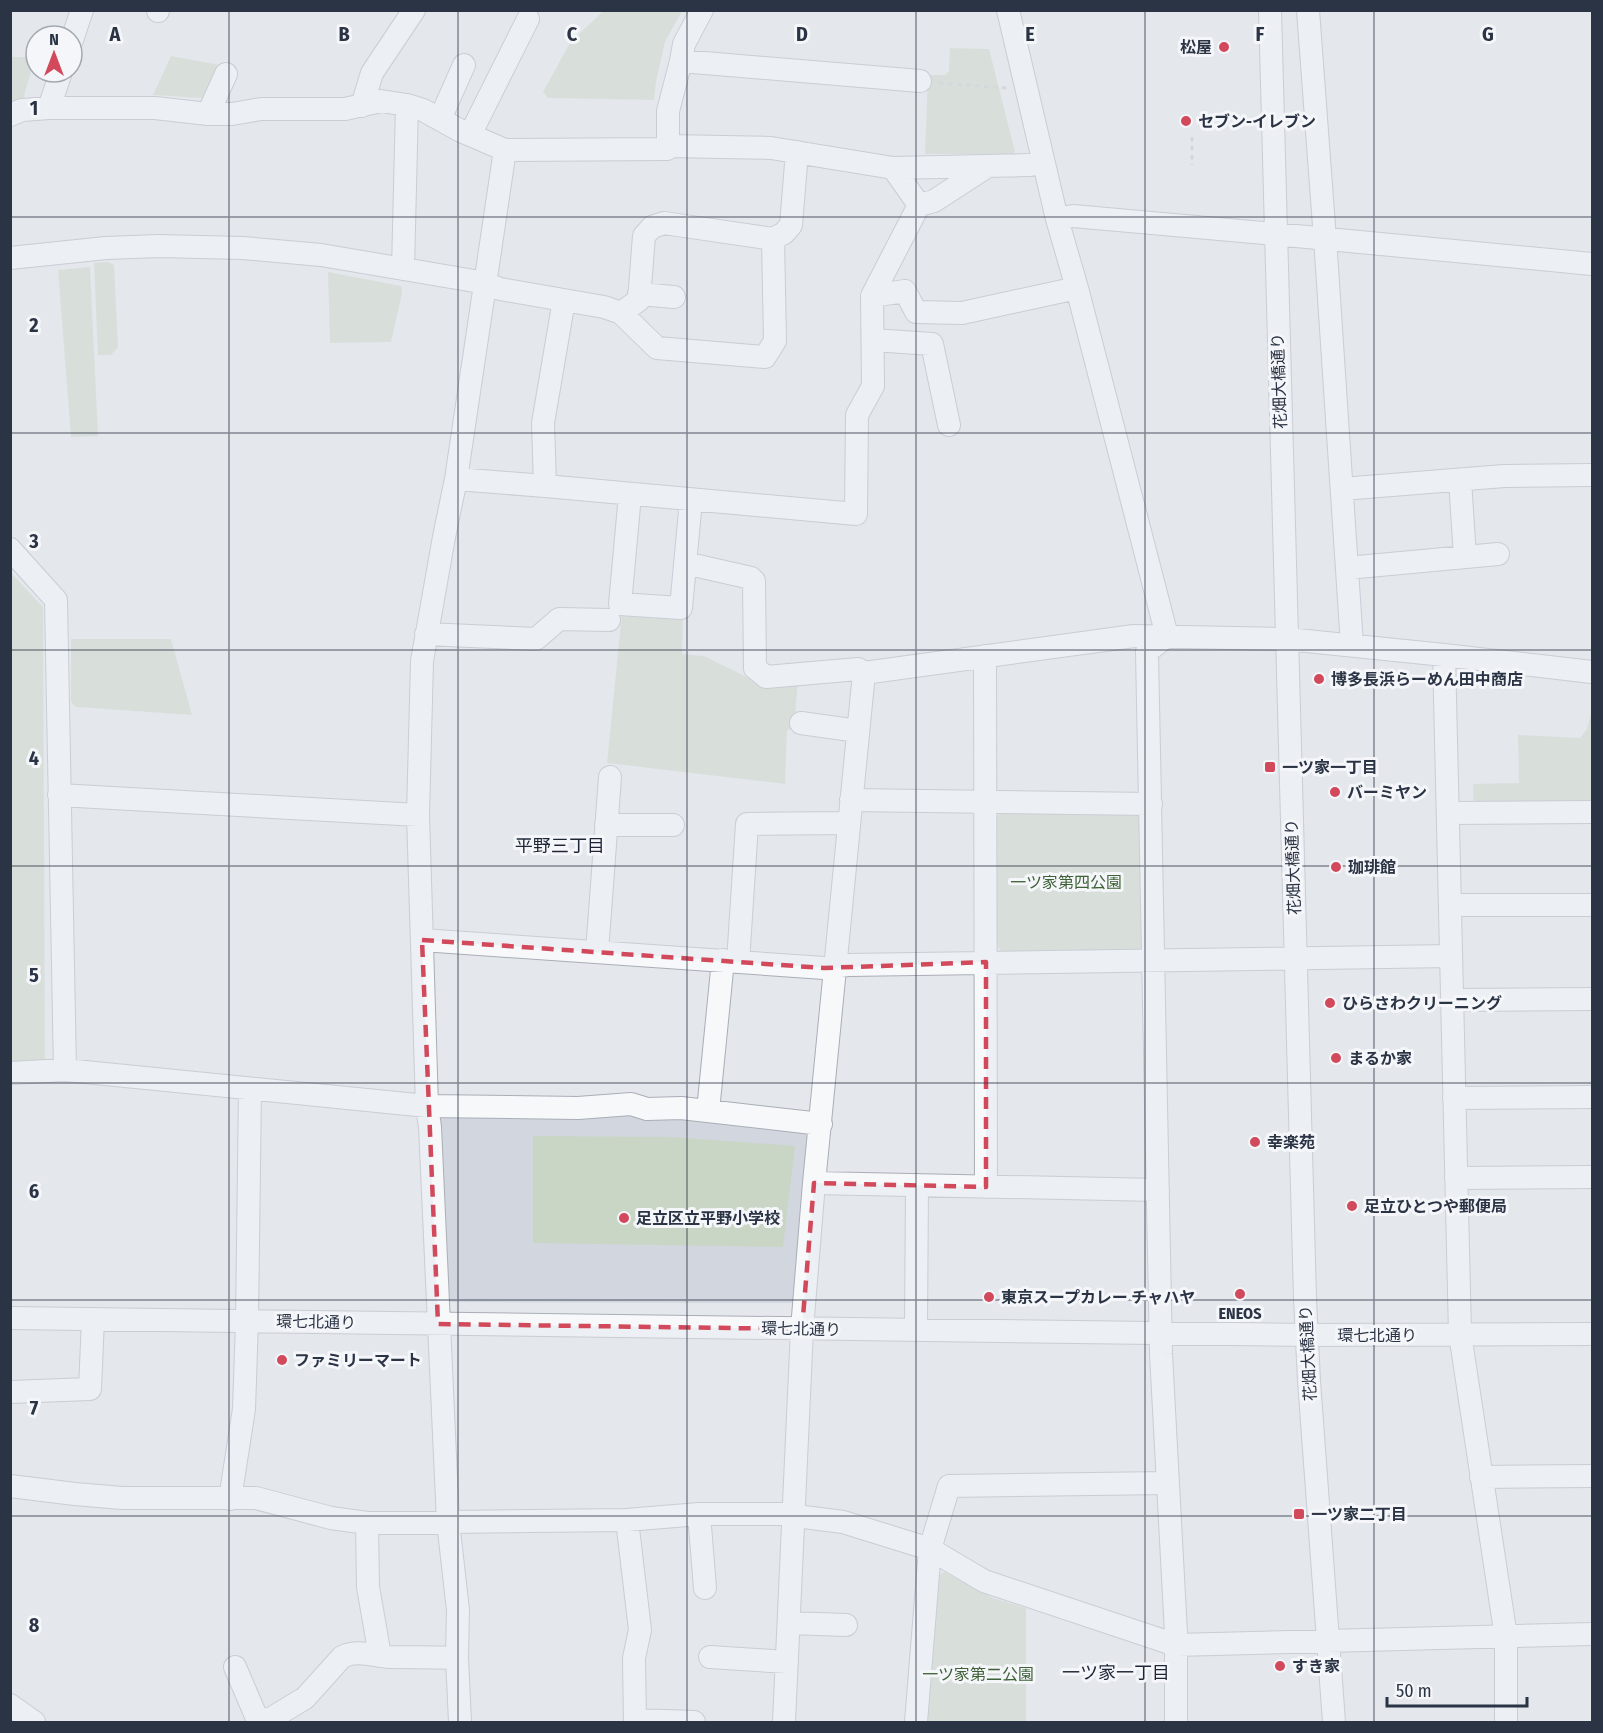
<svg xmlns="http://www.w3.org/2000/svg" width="1603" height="1733" font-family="'Fira Sans Condensed','Noto Sans JP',sans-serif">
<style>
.built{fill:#d2d6de}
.green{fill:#c9d6c5}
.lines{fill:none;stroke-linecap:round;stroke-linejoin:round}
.minor-casing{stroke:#a9aeb7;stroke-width:24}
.path{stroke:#c2c5cb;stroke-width:3;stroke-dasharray:4.5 4.5;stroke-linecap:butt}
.minor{stroke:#f7f8fa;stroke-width:22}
.marked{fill:none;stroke:#d1495b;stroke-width:4.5;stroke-dasharray:12 8;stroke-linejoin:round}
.grid{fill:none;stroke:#2b3445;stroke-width:1.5;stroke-opacity:0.55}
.poi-dot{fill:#d1495b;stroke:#f4f6f9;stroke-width:2}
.labels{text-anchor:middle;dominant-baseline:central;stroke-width:6;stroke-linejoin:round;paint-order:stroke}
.poi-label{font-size:16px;font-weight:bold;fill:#2b3445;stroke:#f4f6f9;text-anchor:start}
.street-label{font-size:16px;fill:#2b3445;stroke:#f4f6f9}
.park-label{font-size:16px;fill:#3f6138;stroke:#f4f6f9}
.neighbourhood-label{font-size:18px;fill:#1d2536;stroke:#f4f6f9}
.grid-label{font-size:20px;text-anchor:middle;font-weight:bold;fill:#2b3445;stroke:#f4f6f9;stroke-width:6;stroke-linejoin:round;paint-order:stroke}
</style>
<rect width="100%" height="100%" fill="#e4e7ec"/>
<path class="built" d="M 629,1111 L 813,1134 L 797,1303 L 447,1302 L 438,1117 Z"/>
<path class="green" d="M 603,11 L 682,11 L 665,42 L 656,81 L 654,100 L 548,98 L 543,92 L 570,43 Z
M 950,48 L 989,49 L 1015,152 L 1012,154 L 925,154 L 928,75 L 945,75 L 949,71 Z
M 171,56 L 220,65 L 203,98 L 153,95 Z
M 11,57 L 35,57 L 23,100 L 11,104 Z
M 108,262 L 114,265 L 118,347 L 111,355 L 98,355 L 94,263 Z
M 90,267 L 98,436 L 71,437 L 58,270 Z
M 328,272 L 401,286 L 402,293 L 391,342 L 330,343 Z
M 11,573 L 43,607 L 45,1060 L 44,1062 L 11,1062 Z
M 622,612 L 683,614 L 682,654 L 704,656 L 759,683 L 798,680 L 794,729 L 787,730 L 785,784 L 607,763 Z
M 71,639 L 171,639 L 192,715 L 76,707 L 71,702 Z
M 1592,710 L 1592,807 L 1474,808 L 1473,784 L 1519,783 L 1518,735 L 1580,738 L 1587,729 Z
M 1003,811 L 1138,815 L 1146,820 L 1147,944 L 1139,952 L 1003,953 L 996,945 L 996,817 Z
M 533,1136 L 670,1137 L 795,1146 L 783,1247 L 533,1243 Z
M 944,1572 L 993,1598 L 1026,1608 L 1026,1722 L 926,1722 L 939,1575 Z"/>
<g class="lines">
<g class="minor-casing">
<path id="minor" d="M 1008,10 L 1057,219 L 1077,288 L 1167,636
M 1270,10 L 1305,1299 L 1309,1381 L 1334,1722
M 1308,10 L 1326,253 L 1352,645
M 158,11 L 158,10
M 72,40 L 82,10
M 681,61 L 920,81
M 362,106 L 372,73 L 414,10
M 49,108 L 61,72
M 208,114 L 226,74
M 10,115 L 22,110 L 49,108 L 155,108 L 208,114 L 232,114 L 261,109 L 345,109 L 381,101 L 407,105 L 423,110 L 461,131 L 505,150 L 667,149 L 668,146 L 771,148 L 893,168 L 1030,165 L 1043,163
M 440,119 L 464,65
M 470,135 L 528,19
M 668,146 L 668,111 L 681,61 L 684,44 L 702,10
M 919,205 L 934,201 L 988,166
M 1057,219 L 1073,216 L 1275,234 L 1592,264
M 10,258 L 106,248 L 158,246 L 243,248 L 321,255 L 486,283 L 500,289 L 604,307 L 621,313 L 657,348 L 765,357 L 775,341 L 773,239 L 784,233 L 791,225 L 797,152
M 403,269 L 407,105
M 639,294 L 674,297
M 872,296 L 905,291 L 916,312 L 962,313 L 1077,288
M 621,313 L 639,300 L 644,236 L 652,227 L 664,223 L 773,239
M 873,340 L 932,344 L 949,425
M 456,479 L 545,486 L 856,514 L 857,415 L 873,386 L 872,296 L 919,205 L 893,168
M 1460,480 L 1465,557
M 545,486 L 543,423 L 564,300
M 1342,489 L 1504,476 L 1592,475
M 630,495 L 620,604 L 681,608 L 691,500
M 10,549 L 56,600 L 65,1070
M 685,563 L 751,578 L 754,581 L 755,668 L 766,677 L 858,669 L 864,673
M 1347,568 L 1498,554
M 426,634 L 536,639 L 559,619 L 609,620
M 1167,636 L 1147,652 L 1161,1354 L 1176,1633 L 1176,1722
M 1444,655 L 1460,1334 L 1506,1637 L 1506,1722
M 985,656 L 986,1187
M 801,723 L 858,731
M 59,795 L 418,815
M 851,800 L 1151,804
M 1448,813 L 1592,812
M 606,825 L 673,825
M 1450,905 L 1592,905
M 422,940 L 824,968 L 848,965 L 1451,956
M 597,952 L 610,777
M 738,962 L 747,824 L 849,823
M 1452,1000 L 1592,999
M 10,1073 L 65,1070 L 427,1106 L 578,1108 L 631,1104 L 647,1109 L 681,1108 L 821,1124
M 1454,1098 L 1592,1097
M 708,1111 L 723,960
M 1456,1178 L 1592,1177
M 814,1183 L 1158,1190
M 10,1318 L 1307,1335 L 1592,1334
M 916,1330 L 917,1185
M 10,1392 L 90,1389 L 93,1319
M 1481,1477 L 1592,1476
M 10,1486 L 75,1494 L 122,1498 L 256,1498 L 331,1518 L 367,1523 L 627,1520 L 699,1514 L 794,1514 L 804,1517 L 843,1522 L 930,1549 L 984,1581 L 1176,1645 L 1592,1634
M 230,1499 L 244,1409 L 247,1321 L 250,1089
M 699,1514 L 705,1588
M 627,1520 L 640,1630 L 634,1658 L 635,1722
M 367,1523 L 368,1587 L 380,1656
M 789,1623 L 846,1625
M 710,1657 L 787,1662
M 235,1667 L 256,1716 L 267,1721 L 305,1698 L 342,1657 C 357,1649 374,1656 389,1657 C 412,1657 434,1657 457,1658
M 10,1705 L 34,1722
M 635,1720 L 694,1722
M 460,1722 L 457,1658 L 458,1610 L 448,1522 L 430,1127 L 427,1106 L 418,815 L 422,661 L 444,537 L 456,479 L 505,150
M 784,1722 L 802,1329 L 814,1183 L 864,673 L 1134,636 L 1287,639 L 1444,655 L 1592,672
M 916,1722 L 930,1549 L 949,1486 L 1167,1483"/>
</g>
<path class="path" d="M 939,83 L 1007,88
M 1192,137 L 1192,165"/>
<use href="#minor" class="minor"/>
</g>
<path d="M0 0H1603V1733H0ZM 422,940 L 824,968 L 986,962 L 986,1187 L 814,1183 L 802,1329 L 438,1324 Z" fill="#e4e7ec" fill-opacity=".55" fill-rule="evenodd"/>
<path class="marked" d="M 422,940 L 824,968 L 986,962 L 986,1187 L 814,1183 L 802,1329 L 438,1324 Z"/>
<path class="grid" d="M 229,10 L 229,1722M 458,10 L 458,1722M 687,10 L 687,1722M 916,10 L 916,1722M 1145,10 L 1145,1722M 1374,10 L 1374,1722M 10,217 L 1592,217M 10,433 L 1592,433M 10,650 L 1592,650M 10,866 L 1592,866M 10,1083 L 1592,1083M 10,1300 L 1592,1300M 10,1516 L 1592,1516"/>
<g class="poi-dot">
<circle cx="1224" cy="47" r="6"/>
<circle cx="1186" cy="121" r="6"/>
<circle cx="1319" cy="679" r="6"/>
<rect x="1264" y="761" width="12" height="12" rx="3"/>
<circle cx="1335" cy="792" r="6"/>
<circle cx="1336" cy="867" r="6"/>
<circle cx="1330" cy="1003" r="6"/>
<circle cx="1336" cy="1058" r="6"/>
<circle cx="1255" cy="1142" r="6"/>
<circle cx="1352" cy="1206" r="6"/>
<circle cx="624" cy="1218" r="6"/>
<circle cx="1240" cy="1294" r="6"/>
<circle cx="989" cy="1297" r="6"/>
<circle cx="282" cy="1360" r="6"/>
<rect x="1293" y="1508" width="12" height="12" rx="3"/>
<circle cx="1280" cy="1666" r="6"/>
</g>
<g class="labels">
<g class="poi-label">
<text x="1212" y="47" text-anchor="end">松屋</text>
<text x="1198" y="121">セブン-イレブン</text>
<text x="1331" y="679">博多長浜らーめん田中商店</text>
<text x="1282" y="767">一ツ家一丁目</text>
<text x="1347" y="792">バーミヤン</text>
<text x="1348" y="867">珈琲館</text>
<text x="1342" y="1003">ひらさわクリーニング</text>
<text x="1348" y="1058">まるか家</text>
<text x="1267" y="1142">幸楽苑</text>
<text x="1364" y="1206">足立ひとつや郵便局</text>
<text x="636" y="1218">足立区立平野小学校</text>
<text x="1001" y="1297">東京スープカレー チャハヤ</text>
<text x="1240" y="1313" text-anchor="middle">ENEOS</text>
<text x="294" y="1360">ファミリーマート</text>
<text x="1311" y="1514">一ツ家二丁目</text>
<text x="1292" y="1666">すき家</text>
</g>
<g class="street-label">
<text transform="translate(1279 381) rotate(-92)">花畑大橋通り</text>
<text transform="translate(1293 867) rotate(-92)">花畑大橋通り</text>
<text transform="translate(316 1322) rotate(1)">環七北通り</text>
<text transform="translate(801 1329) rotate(1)">環七北通り</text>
<text x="1377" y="1335">環七北通り</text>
<text transform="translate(1308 1353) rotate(-93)">花畑大橋通り</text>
</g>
<g class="park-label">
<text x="1066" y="882">一ツ家第四公園</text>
<text x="978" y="1674">一ツ家第二公園</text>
</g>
<g class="neighbourhood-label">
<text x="560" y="846">平野三丁目</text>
<text x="1116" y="1673">一ツ家一丁目</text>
</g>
</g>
<g class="grid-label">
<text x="115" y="41">A</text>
<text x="344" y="41">B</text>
<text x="572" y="41">C</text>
<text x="802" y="41">D</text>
<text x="1030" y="41">E</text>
<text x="1260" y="41">F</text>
<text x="1488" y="41">G</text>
<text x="34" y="115">1</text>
<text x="34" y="332">2</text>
<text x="34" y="548">3</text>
<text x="34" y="765">4</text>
<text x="34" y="982">5</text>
<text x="34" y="1198">6</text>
<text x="34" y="1415">7</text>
<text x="34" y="1632">8</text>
</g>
<rect width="1603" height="1733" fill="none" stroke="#2b3445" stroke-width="24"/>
<g transform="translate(54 54)"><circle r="28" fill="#f4f6f9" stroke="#a4a8b1" stroke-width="1.5"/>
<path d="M0-4.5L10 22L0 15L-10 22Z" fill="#d1495b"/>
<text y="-9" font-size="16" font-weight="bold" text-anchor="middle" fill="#2b3445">N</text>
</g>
<path d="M1387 1697v9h140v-9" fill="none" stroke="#2b3445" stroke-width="3"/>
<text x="1396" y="1697" font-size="18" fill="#2b3445" stroke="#f4f6f9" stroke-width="4.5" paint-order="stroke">50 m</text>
</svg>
